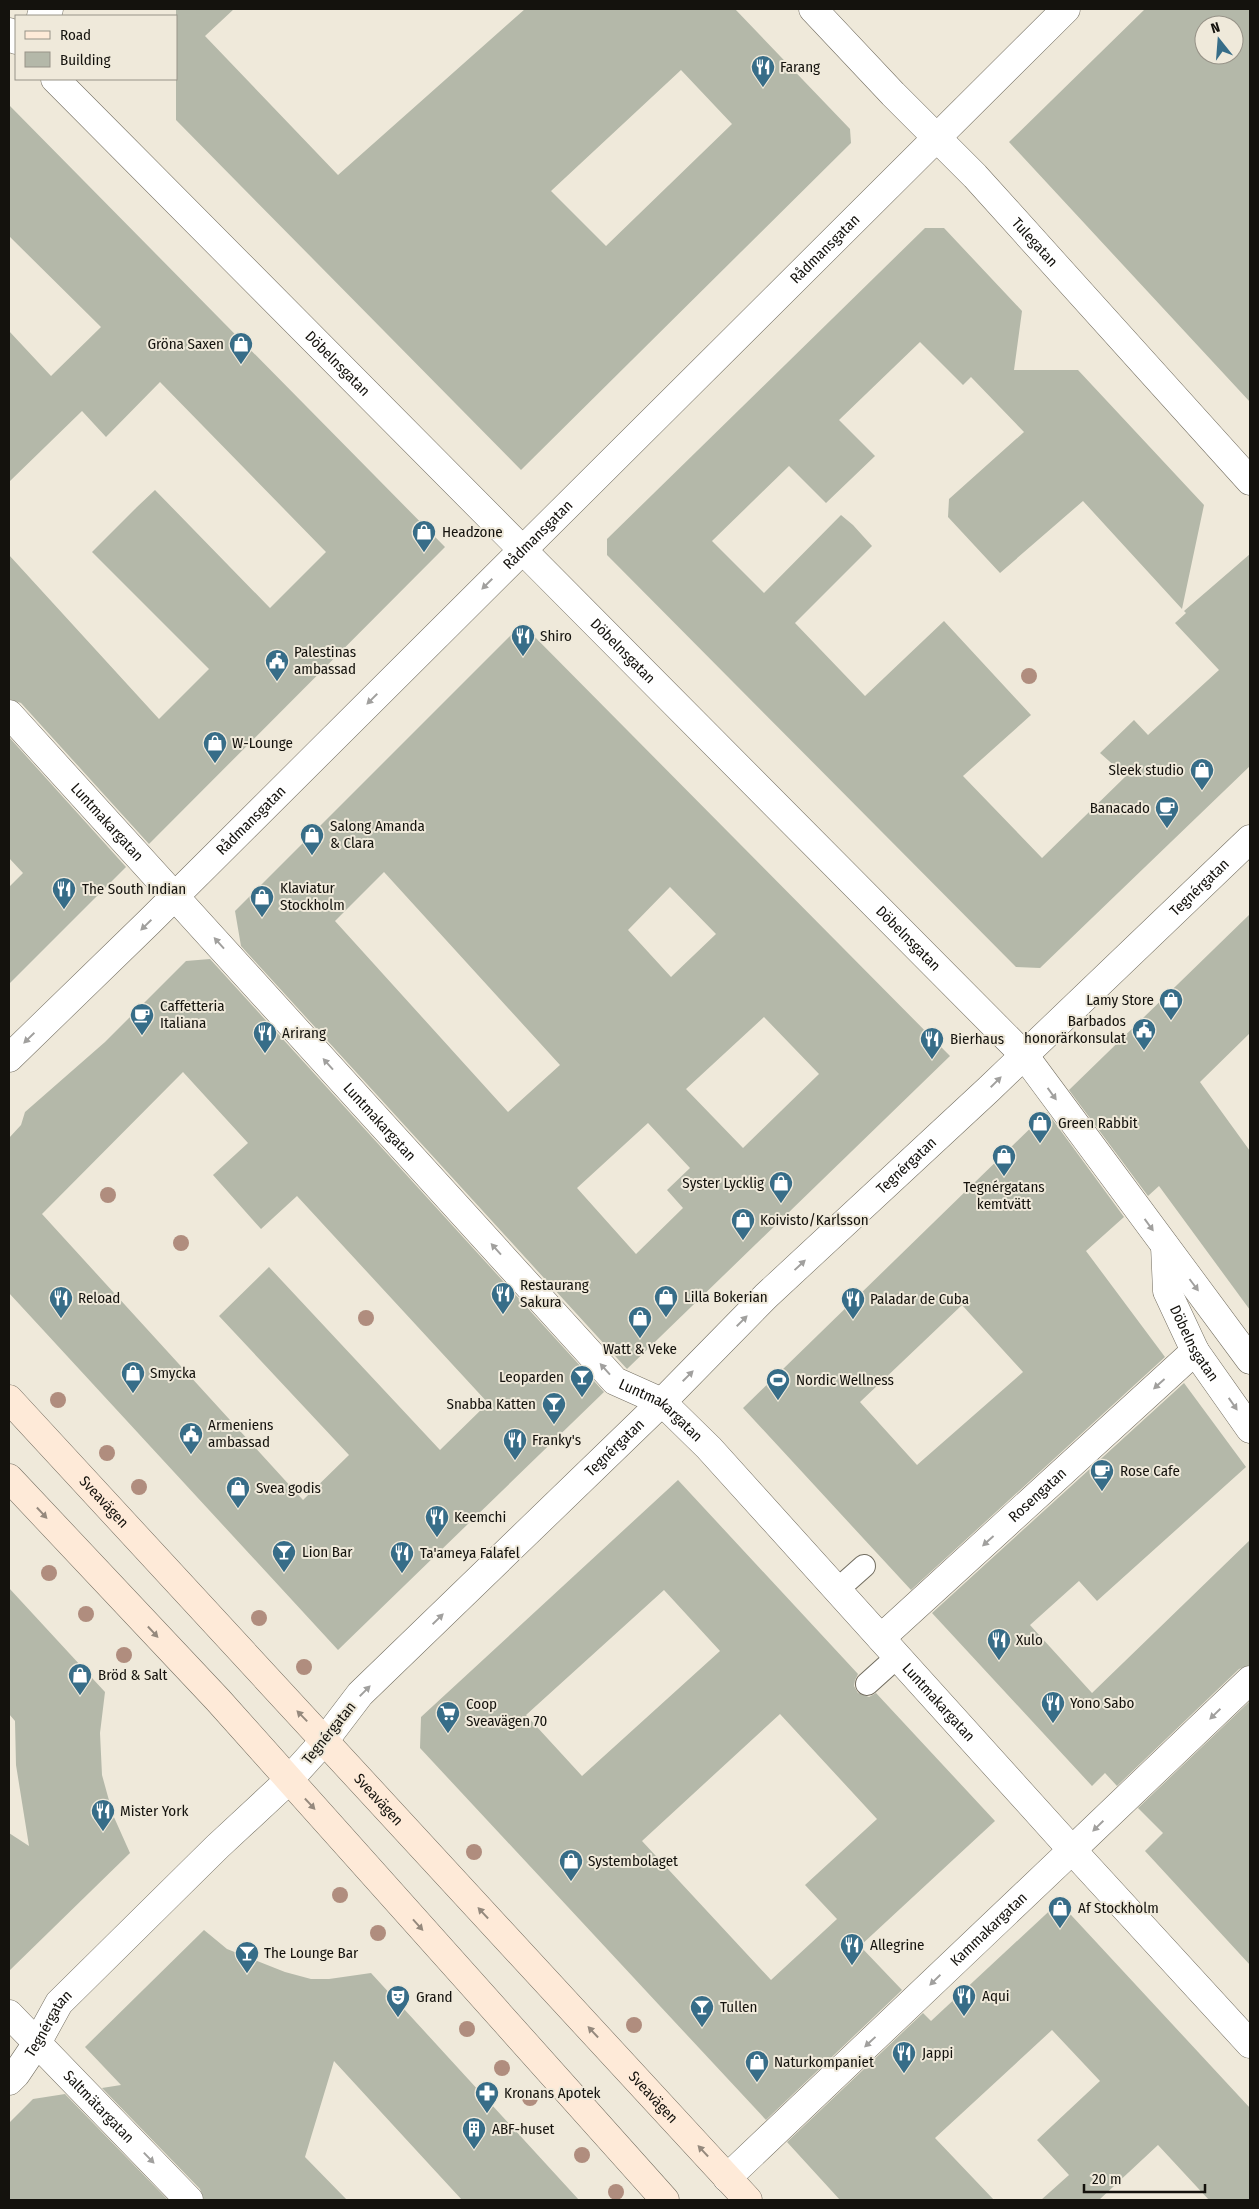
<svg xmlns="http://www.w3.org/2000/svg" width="1259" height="2209" font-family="'Fira Sans Condensed',sans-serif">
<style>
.building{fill:#b4b8a9;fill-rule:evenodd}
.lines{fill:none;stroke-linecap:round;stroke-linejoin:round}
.service-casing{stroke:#726d60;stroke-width:24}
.pedestrian-casing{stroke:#726d60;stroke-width:29}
.minor-casing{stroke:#726d60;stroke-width:29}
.tertiary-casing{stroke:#726d60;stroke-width:29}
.secondary-casing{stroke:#726d60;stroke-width:29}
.service{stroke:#fff;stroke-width:22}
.pedestrian{stroke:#fff;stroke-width:28}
.minor{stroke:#fff;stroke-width:28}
.tertiary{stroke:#fff;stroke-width:28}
.secondary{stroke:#feead8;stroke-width:28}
.tree{fill:#b08d7e}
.oneway{fill:#a1a09e}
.oneway2{fill:#95897d}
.labels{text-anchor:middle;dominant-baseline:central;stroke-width:4;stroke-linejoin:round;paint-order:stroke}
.poi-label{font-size:15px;fill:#14120d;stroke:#efe9da;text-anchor:start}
.street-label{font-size:15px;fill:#14120d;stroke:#efe9da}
</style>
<rect width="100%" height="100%" fill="#efe9da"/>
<path class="building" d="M 176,9 L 234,9 L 205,36 L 338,175 L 525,9 L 735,9 L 850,129 L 851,143 L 521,470 L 176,120 ZM 681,70 L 732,124 L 606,246 L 551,191 Z
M 1145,9 L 1250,9 L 1250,402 L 1009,142 ZM 1204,25 L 1234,25 L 1234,55 L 1204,55 Z
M 9,105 L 445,547 L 149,844 L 21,703 L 9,699 L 9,555 L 159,719 L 209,669 L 92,552 L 137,507 L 155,490 L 270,608 L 326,552 L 160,382 L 106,437 L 82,411 L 9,482 L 9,331 L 51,376 L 101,327 L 9,236 Z
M 925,228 L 944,228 L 1022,311 L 1014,370 L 1078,370 L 1204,505 L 1182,609 L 1083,501 L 1000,573 L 948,517 L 949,499 L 1024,432 L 971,377 L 963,385 L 920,342 L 839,420 L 875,456 L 826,503 L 789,466 L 712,541 L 764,593 L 841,515 L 853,525 L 872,546 L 795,623 L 865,696 L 944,621 L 1031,715 L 963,776 L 1042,858 L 1126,776 L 1100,753 L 1134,720 L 1148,735 L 1219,670 L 1175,623 L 1186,613 L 1184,611 L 1250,554 L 1250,766 L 1040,968 L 1016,967 L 607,555 L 607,539 Z
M 522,624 L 950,1056 L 627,1369 L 241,946 L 235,911 ZM 384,872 L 560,1065 L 508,1112 L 335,921 ZM 670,887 L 716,934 L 671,977 L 628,930 ZM 764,1017 L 819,1074 L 743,1148 L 686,1089 ZM 648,1123 L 690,1168 L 667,1190 L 683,1208 L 636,1254 L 577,1188 Z
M 9,737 L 126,867 L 9,984 L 9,887 L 23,873 L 9,858 Z
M 1250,914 L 1250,1033 L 1200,1082 L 1250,1151 L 1250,1310 L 1159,1186 L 1148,1196 L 1069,1090 Z
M 210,959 L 604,1392 L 338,1650 L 9,1293 L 9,1138 L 21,1125 L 25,1112 L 105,1042 L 186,961 ZM 183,1072 L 248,1143 L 213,1175 L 261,1229 L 297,1196 L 488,1403 L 440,1450 L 269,1267 L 219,1316 L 349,1455 L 303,1500 L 42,1214 Z
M 1047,1112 L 1124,1217 L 1086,1251 L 1165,1357 L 911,1590 L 743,1408 ZM 962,1305 L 1023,1372 L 917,1465 L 860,1402 Z
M 1184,1383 L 1246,1467 L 1097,1601 L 1079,1581 L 1030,1625 L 1092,1693 L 1250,1540 L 1250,1665 L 1239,1669 L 1117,1786 L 1105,1773 L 1092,1786 L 932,1613 Z
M 678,1480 L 858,1674 L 855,1680 L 854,1686 L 858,1693 L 869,1697 L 876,1693 L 995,1821 L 860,1946 L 902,1990 L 766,2120 L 420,1748 L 421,1717 ZM 664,1590 L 720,1651 L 582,1776 L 526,1715 ZM 780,1714 L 877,1819 L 805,1885 L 837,1919 L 771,1980 L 642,1841 Z
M 9,1588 L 105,1692 L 100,1733 L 102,1775 L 113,1815 L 130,1853 L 9,1971 L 9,1833 L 29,1846 L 16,1765 L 15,1721 L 9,1714 Z
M 1250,1701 L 1250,1965 L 1145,1851 L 1163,1833 L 1138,1808 Z
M 1059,1902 L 1250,2108 L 1250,2200 L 1209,2200 L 1158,2145 L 1099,2200 L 1041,2200 L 1069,2175 L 1037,2140 L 1100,2081 L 1052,2030 L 935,2138 L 994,2200 L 840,2200 L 787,2142 L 923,2013 L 931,2021 Z
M 204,1930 L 227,1949 L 285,1972 L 311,1979 L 329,1979 L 371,1973 L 579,2200 L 462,2200 L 334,2061 L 305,2157 L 347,2200 L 204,2200 L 200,2189 L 102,2088 L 121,2085 L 85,2047 Z
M 65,2094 L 168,2200 L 9,2200 L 9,2123 L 33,2099 Z"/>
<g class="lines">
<g class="service-casing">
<path id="service" d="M 837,1590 L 864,1566
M 867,1684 L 897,1657"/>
</g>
<g class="pedestrian-casing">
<g id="pedestrian">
<path id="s1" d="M 727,2178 L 1072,1850"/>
</g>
</g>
<g class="minor-casing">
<g id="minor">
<path id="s2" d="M 813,9 L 893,94 L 975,176 L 1250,481"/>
<path d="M 41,16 L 49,9"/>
<path d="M 9,32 L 16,40"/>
<path id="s3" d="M 55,79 L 1024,1055 L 1250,1360"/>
<path id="s4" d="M 9,714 L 615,1381 L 662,1402 L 709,1448 L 1072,1850 L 1250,2044"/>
<path id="s5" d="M 9,1058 L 149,922 L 1066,9"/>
<path id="s6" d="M 1165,1246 L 1167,1291 L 1195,1351 L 1250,1429"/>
<path id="s7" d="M 881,1638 L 1195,1351"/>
<path d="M 1072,1850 L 1250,1680"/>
<path id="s8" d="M 9,2014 L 189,2200"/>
<path id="s9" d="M 9,2081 L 16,2074 L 37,2043 L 59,2003 L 217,1847 L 288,1781 L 325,1740"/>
</g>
</g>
<g class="tertiary-casing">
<g id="tertiary">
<path id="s10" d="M 325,1740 L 360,1694 L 662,1402 L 766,1296 L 989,1089 L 1250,839"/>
</g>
</g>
<g class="secondary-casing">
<g id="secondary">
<path id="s11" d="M 9,1399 L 748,2200"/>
<path d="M 9,1478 L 218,1700 L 665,2200"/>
</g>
</g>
<use href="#service" class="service"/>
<use href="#pedestrian" class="pedestrian"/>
<use href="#minor" class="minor"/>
<use href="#tertiary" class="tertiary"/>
<use href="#secondary" class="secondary"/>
</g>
<g class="tree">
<circle cx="1029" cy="676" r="8"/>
<circle cx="108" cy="1195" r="8"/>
<circle cx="181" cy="1243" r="8"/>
<circle cx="366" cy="1318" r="8"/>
<circle cx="58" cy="1400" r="8"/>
<circle cx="107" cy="1453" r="8"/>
<circle cx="139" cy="1487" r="8"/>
<circle cx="49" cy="1573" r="8"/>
<circle cx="86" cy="1614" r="8"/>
<circle cx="259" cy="1618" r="8"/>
<circle cx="124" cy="1655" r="8"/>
<circle cx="304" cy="1667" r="8"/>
<circle cx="474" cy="1852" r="8"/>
<circle cx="340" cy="1895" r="8"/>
<circle cx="378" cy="1933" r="8"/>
<circle cx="634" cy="2025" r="8"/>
<circle cx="467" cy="2029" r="8"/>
<circle cx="502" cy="2068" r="8"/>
<circle cx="530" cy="2098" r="8"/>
<circle cx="582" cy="2155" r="8"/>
<circle cx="616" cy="2192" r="8"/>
</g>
<defs><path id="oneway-solid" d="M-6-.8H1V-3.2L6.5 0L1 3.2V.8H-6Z" transform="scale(1.25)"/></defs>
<g class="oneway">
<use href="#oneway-solid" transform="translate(487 584) rotate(135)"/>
<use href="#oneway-solid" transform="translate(372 699) rotate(135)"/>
<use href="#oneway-solid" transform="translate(146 925) rotate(136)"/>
<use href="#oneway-solid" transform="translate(219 943) rotate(-132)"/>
<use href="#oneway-solid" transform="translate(29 1038) rotate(136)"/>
<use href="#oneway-solid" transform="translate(328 1064) rotate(-132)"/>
<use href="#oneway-solid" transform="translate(996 1082) rotate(-45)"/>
<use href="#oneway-solid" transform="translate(1052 1094) rotate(54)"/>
<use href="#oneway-solid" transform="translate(1149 1225) rotate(54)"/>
<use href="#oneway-solid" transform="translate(496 1249) rotate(-132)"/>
<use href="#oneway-solid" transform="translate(800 1265) rotate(-43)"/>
<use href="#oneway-solid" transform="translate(1194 1285) rotate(53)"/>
<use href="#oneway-solid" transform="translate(742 1321) rotate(-45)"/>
<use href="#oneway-solid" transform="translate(605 1369) rotate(-132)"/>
<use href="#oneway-solid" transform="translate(688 1376) rotate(-45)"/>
<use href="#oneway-solid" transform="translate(1159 1384) rotate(138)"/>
<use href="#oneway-solid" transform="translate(1233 1404) rotate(55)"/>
<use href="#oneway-solid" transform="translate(988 1541) rotate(138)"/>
<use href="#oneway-solid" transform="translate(438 1619) rotate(-44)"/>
<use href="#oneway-solid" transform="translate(365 1691) rotate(-45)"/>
<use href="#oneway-solid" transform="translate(1215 1714) rotate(136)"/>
<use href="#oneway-solid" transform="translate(1098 1826) rotate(136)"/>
<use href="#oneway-solid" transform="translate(935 1980) rotate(136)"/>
<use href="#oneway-solid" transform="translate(870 2042) rotate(137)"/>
<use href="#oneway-solid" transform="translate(149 2158) rotate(46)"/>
</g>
<g class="oneway2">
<use href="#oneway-solid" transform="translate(42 1513) rotate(47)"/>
<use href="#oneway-solid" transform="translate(153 1632) rotate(47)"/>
<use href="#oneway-solid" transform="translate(302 1716) rotate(-134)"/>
<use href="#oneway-solid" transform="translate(310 1804) rotate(47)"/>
<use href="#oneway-solid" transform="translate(483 1913) rotate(-133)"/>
<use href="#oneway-solid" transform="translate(418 1925) rotate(48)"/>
<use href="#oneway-solid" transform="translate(593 2032) rotate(-133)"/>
<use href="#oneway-solid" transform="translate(703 2151) rotate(-133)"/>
</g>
<defs>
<g id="restaurant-pin" transform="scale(1.25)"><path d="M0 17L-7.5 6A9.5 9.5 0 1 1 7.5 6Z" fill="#376d88" stroke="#efe9da"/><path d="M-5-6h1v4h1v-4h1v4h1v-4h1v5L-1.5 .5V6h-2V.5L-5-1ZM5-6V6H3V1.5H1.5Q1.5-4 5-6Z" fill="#fff"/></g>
<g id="shop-pin" transform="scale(1.25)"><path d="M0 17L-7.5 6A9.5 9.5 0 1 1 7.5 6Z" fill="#376d88" stroke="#efe9da"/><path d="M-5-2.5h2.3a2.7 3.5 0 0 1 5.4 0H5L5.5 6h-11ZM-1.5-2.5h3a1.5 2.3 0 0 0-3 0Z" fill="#fff"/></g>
<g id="civic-pin" transform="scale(1.25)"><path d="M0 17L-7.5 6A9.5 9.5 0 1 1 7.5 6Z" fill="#376d88" stroke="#efe9da"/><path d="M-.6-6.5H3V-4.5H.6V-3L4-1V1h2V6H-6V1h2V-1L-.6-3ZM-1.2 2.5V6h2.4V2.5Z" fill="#fff"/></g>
<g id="cafe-pin" transform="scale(1.25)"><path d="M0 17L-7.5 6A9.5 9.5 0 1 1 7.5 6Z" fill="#376d88" stroke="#efe9da"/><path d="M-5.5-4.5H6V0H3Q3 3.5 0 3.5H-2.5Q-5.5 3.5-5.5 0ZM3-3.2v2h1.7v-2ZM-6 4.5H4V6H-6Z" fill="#fff"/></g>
<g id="bar-pin" transform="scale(1.25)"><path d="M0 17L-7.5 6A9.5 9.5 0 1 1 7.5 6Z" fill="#376d88" stroke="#efe9da"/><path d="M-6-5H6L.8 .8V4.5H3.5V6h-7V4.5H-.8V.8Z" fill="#fff"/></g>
<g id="stadium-pin" transform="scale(1.25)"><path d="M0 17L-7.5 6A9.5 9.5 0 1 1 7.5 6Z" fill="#376d88" stroke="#efe9da"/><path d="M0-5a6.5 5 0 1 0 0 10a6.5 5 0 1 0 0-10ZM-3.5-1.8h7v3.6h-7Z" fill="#fff"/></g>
<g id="supermarket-pin" transform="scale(1.25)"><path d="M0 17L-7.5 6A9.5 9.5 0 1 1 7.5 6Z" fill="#376d88" stroke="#efe9da"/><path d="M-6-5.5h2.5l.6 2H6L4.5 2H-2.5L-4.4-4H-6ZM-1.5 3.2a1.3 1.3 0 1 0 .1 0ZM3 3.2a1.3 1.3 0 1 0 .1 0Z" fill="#fff"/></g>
<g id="theatre-pin" transform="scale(1.25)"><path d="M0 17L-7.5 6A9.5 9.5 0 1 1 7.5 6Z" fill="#376d88" stroke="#efe9da"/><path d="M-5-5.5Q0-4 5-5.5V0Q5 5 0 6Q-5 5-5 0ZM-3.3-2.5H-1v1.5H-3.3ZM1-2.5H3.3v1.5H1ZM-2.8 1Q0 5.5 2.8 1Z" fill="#fff"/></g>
<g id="pharmacy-pin" transform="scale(1.25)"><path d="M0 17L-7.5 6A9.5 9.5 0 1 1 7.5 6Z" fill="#376d88" stroke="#efe9da"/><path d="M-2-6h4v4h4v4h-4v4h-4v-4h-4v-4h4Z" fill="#fff"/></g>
<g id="building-pin" transform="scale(1.25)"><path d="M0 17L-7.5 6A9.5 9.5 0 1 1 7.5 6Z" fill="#376d88" stroke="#efe9da"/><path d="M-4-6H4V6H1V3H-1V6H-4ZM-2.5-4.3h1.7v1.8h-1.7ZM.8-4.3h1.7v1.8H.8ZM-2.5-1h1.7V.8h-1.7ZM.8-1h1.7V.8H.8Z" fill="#fff"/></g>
</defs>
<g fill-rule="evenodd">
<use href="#restaurant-pin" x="763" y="67"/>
<use href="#shop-pin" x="241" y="344"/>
<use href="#shop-pin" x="424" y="532"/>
<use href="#restaurant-pin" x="523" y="636"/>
<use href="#civic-pin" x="277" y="661"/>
<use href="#shop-pin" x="215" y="743"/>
<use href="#shop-pin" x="1202" y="770"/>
<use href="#cafe-pin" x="1167" y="808"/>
<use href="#shop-pin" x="312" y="835"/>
<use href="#restaurant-pin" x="64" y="889"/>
<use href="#shop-pin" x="262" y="897"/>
<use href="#shop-pin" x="1171" y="1000"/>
<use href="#cafe-pin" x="142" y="1015"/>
<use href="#civic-pin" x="1144" y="1030"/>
<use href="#restaurant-pin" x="265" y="1033"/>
<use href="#restaurant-pin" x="932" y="1039"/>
<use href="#shop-pin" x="1040" y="1123"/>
<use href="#shop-pin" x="1004" y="1156"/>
<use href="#shop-pin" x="781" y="1183"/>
<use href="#shop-pin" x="743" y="1220"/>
<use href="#restaurant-pin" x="503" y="1294"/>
<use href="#shop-pin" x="666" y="1297"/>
<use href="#restaurant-pin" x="61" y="1298"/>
<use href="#restaurant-pin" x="853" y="1299"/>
<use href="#shop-pin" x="640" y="1318"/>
<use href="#shop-pin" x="133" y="1373"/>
<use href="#bar-pin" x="582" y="1377"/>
<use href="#stadium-pin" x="778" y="1380"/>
<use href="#bar-pin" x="554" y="1404"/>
<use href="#civic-pin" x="191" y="1434"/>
<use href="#restaurant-pin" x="515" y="1440"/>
<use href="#cafe-pin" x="1102" y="1471"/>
<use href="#shop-pin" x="238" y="1488"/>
<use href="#restaurant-pin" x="437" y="1517"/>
<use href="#bar-pin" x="284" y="1552"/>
<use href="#restaurant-pin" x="402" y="1553"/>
<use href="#restaurant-pin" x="999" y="1640"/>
<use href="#shop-pin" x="80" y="1675"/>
<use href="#restaurant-pin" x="1053" y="1703"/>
<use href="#supermarket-pin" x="448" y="1713"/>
<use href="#restaurant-pin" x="103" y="1811"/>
<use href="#shop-pin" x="571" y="1861"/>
<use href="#shop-pin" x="1060" y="1908"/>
<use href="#restaurant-pin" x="852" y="1945"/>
<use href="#bar-pin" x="247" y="1953"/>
<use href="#restaurant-pin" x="964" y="1996"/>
<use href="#theatre-pin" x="398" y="1997"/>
<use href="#bar-pin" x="702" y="2007"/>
<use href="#restaurant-pin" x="904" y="2053"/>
<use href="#shop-pin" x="757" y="2062"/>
<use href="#pharmacy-pin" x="487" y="2093"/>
<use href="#building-pin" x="474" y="2129"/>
</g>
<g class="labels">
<g class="poi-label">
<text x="780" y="67">Farang</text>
<text x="224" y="344" text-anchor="end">Gröna Saxen</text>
<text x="442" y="532">Headzone</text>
<text x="540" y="636">Shiro</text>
<text x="294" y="652">Palestinas<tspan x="294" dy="17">ambassad</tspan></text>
<text x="232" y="743">W-Lounge</text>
<text x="1184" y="770" text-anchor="end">Sleek studio</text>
<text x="1150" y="808" text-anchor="end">Banacado</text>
<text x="330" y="826">Salong Amanda<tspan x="330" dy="17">&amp; Clara</tspan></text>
<text x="280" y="888">Klaviatur<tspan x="280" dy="17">Stockholm</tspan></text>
<text x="82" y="889">The South Indian</text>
<text x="1154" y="1000" text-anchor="end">Lamy Store</text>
<text x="160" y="1006">Caffetteria<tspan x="160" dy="17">Italiana</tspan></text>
<text x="1126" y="1021" text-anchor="end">Barbados<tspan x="1126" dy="17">honorärkonsulat</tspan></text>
<text x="282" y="1033">Arirang</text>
<text x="950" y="1039">Bierhaus</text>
<text x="1058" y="1123">Green Rabbit</text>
<text x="764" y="1183" text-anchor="end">Syster Lycklig</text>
<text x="1004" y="1187" text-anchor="middle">Tegnérgatans<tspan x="1004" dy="17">kemtvätt</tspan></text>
<text x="760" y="1220">Koivisto/Karlsson</text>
<text x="520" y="1285">Restaurang<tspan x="520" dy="17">Sakura</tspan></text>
<text x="684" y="1297">Lilla Bokerian</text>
<text x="78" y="1298">Reload</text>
<text x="870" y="1299">Paladar de Cuba</text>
<text x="640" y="1349" text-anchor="middle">Watt &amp; Veke</text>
<text x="150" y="1373">Smycka</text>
<text x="564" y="1377" text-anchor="end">Leoparden</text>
<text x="796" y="1380">Nordic Wellness</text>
<text x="536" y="1404" text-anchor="end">Snabba Katten</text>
<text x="208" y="1425">Armeniens<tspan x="208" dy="17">ambassad</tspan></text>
<text x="532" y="1440">Franky's</text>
<text x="1120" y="1471">Rose Cafe</text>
<text x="256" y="1488">Svea godis</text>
<text x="454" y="1517">Keemchi</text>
<text x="302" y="1552">Lion Bar</text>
<text x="420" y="1553">Ta'ameya Falafel</text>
<text x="1016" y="1640">Xulo</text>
<text x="98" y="1675">Bröd &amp; Salt</text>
<text x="1070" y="1703">Yono Sabo</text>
<text x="466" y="1704">Coop<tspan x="466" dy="17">Sveavägen 70</tspan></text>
<text x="120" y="1811">Mister York</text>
<text x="588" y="1861">Systembolaget</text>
<text x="1078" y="1908">Af Stockholm</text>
<text x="870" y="1945">Allegrine</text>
<text x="264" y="1953">The Lounge Bar</text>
<text x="982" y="1996">Aqui</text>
<text x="416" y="1997">Grand</text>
<text x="720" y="2007">Tullen</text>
<text x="922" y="2053">Jappi</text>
<text x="774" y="2062">Naturkompaniet</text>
<text x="504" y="2093">Kronans Apotek</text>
<text x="492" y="2129">ABF-huset</text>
</g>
<g class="street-label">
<text stroke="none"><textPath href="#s2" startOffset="322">Tulegatan</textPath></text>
<text stroke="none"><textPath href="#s5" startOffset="1149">Rådmansgatan</textPath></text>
<text stroke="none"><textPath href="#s3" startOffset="401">Döbelnsgatan</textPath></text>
<text stroke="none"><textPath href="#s5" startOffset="744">Rådmansgatan</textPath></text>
<text stroke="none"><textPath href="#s3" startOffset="806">Döbelnsgatan</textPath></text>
<text stroke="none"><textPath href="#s5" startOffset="339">Rådmansgatan</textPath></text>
<text stroke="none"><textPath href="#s4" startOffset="146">Luntmakargatan</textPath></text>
<text stroke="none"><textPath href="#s10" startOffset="1222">Tegnérgatan</textPath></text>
<text stroke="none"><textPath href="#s3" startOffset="1211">Döbelnsgatan</textPath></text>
<text stroke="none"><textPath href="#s4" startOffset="551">Luntmakargatan</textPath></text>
<text stroke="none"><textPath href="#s10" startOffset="818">Tegnérgatan</textPath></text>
<text stroke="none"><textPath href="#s6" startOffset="104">Döbelnsgatan</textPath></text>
<text stroke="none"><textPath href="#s4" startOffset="956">Luntmakargatan</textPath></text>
<text stroke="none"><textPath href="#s10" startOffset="412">Tegnérgatan</textPath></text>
<text stroke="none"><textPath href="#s7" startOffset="212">Rosengatan</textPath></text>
<text stroke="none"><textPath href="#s11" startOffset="140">Sveavägen</textPath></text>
<text stroke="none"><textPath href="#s4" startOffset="1361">Luntmakargatan</textPath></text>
<text transform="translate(329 1733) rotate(-51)">Tegnérgatan</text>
<text stroke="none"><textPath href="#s11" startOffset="545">Sveavägen</textPath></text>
<text stroke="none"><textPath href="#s1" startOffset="361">Kammakargatan</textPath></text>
<text stroke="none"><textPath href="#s9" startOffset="70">Tegnérgatan</textPath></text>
<text stroke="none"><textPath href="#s11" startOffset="950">Sveavägen</textPath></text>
<text stroke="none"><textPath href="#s8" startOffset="129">Saltmätargatan</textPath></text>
</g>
</g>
<rect width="1259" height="2209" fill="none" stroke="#14120d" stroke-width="20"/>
<rect x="15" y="15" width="162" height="65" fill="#efe9da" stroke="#979388"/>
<rect x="25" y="31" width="25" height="8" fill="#feead8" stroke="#979388"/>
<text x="60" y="40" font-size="15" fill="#14120d">Road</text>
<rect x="25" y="52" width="25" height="15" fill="#b4b8a9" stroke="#979388"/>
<text x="60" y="65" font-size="15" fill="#14120d">Building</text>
<g transform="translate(1219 40) rotate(343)"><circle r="24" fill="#efe9da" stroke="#979388"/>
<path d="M0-4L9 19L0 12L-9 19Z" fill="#376d88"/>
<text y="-8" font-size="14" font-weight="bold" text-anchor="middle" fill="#14120d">N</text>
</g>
<path d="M1084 2184v8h121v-8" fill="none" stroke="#14120d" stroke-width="2.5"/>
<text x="1092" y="2184" font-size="15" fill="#14120d" stroke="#efe9da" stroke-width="4" paint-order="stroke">20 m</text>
</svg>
